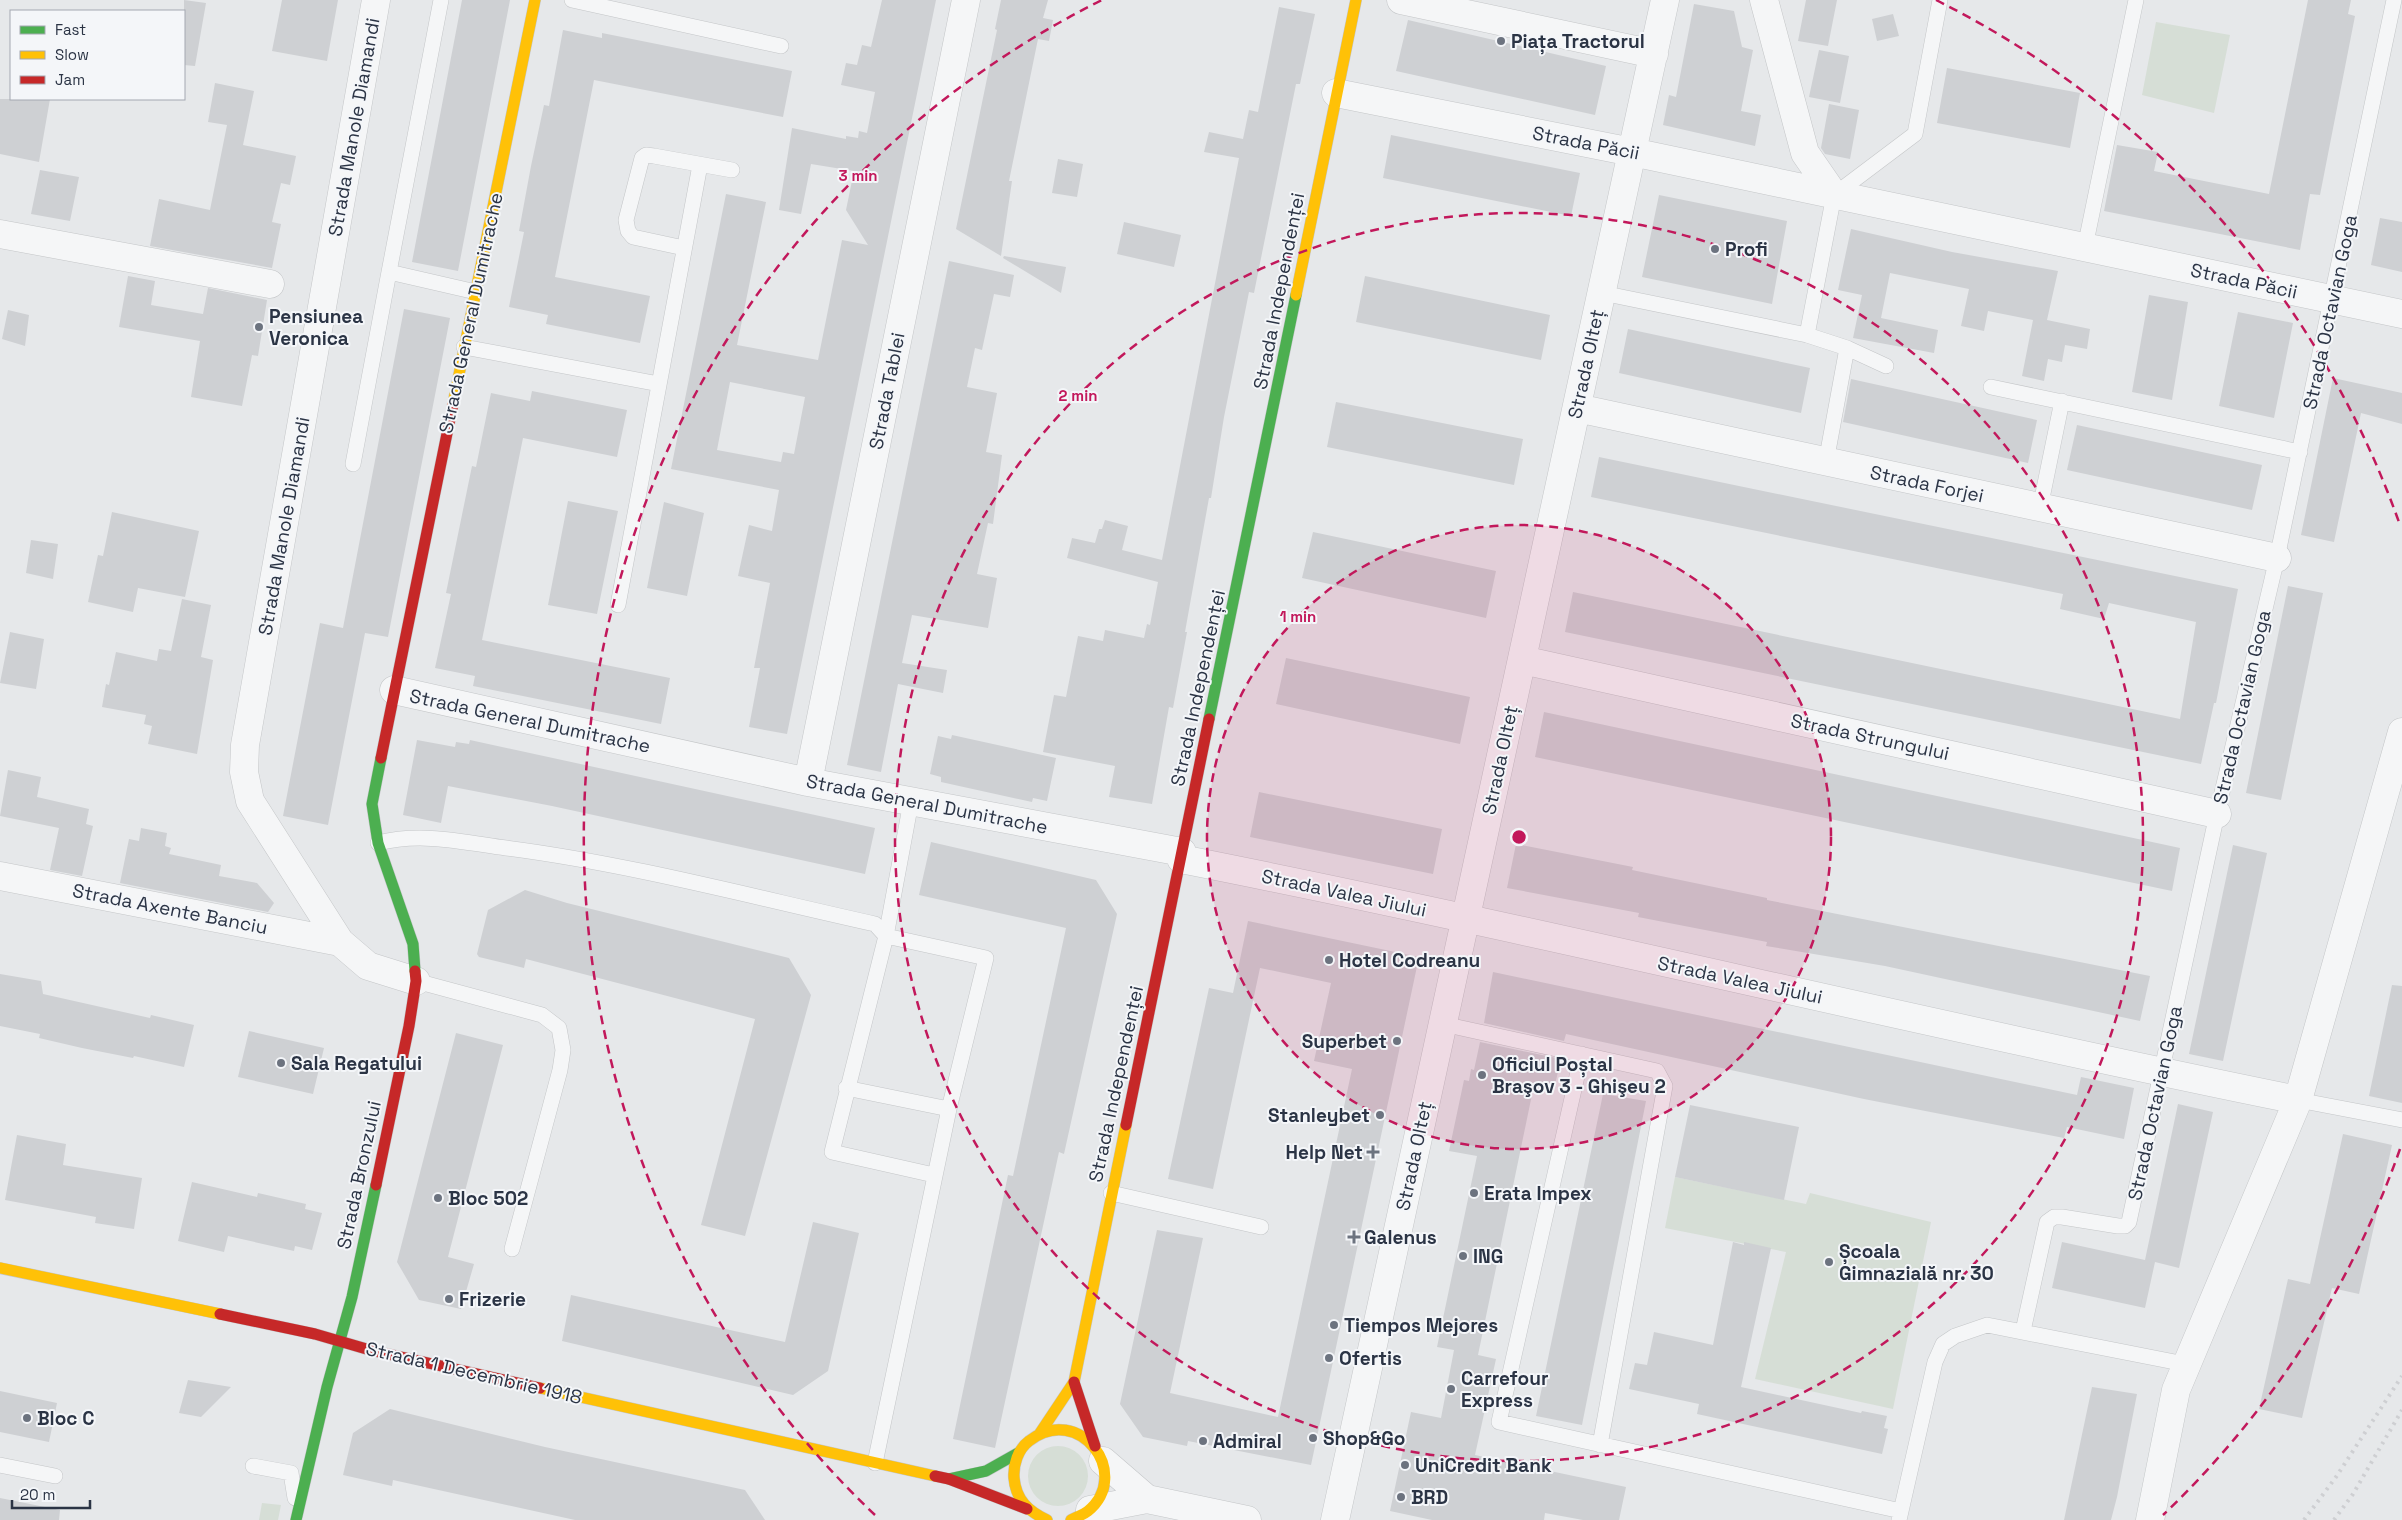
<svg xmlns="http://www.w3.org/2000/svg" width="2402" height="1520" font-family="'Space Grotesk',sans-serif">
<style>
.green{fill:#d6ded6}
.building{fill:#ced0d3;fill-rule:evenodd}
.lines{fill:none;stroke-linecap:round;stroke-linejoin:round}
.lane-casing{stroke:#c4c6c8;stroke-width:16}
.street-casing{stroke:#c4c6c8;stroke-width:29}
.fast-casing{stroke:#c4c6c8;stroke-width:12}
.slow-casing{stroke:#c4c6c8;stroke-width:12}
.jam-casing{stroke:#c4c6c8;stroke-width:12}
.lane{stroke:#f5f6f7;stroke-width:15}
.street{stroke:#f5f6f7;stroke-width:28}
.fast{stroke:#4caf50;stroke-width:11}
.slow{stroke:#ffc107;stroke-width:11}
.jam{stroke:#c62828;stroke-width:11}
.rail{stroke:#cecfd2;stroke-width:4;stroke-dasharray:2.5 5;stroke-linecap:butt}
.ring{fill:none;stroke:#c2185b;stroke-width:2.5;stroke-dasharray:9 6}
.poi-dot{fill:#6c737f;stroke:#f4f6f9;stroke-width:2}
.labels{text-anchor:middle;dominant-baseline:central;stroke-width:4;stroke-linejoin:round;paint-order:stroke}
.poi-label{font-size:19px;font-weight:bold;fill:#2b3445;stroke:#f4f6f9;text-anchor:start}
.street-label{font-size:19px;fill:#2b3445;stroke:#f4f6f9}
.centre{fill:#c2185b;stroke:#f4f6f9;stroke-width:2.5}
.ring-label{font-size:15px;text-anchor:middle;font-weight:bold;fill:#c2185b;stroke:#f4f6f9;stroke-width:4;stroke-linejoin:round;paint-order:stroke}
</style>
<rect width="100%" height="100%" fill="#e6e8ea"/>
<path class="green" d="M 2156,22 L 2230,35 L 2214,113 L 2142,95 Z
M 1675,1177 L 1806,1204 L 1810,1193 L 1931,1222 L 1893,1409 L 1755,1379 L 1786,1252 L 1665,1228 Z
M1028 1476a30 30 0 1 1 60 0a30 30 0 1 1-60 0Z
M 262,1503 L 281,1505 L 278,1520 L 259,1520 Z"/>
<path class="building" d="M 184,0 L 206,3 L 195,66 L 184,65 Z
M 282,0 L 338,0 L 327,61 L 272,51 Z
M 462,0 L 510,0 L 458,271 L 412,262 Z
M 882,0 L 936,0 L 787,734 L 749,727 L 760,668 L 754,668 L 770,583 L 738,576 L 749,525 L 772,531 L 779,490 L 671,469 L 726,194 L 766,202 L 737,345 L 818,360 L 842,240 L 868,245 L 846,210 L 854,171 L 811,164 L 801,214 L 779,210 L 792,128 L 846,139 L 846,136 L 858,138 L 859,131 L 867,133 L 875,92 L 841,85 L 846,63 L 857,65 L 862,45 L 871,47 ZM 730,382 L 805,397 L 794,454 L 783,452 L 781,462 L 717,450 Z
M 1001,0 L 1048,0 L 1043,18 L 1053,20 L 1049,41 L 1038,39 L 1009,181 L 1012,181 L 1001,256 L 956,229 L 997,30 L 995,29 Z
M 1806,0 L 1837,0 L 1828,46 L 1798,41 Z
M 2308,0 L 2351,0 L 2348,14 L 2355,16 L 2320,195 L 2310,194 L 2300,250 L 2104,211 L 2117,145 L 2158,152 L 2154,171 L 2269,194 Z
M 1694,4 L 1734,11 L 1742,47 L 1753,50 L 1741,111 L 1761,115 L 1755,146 L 1663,125 L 1669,95 L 1676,97 Z
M 1279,7 L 1315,14 L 1300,84 L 1296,84 L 1254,293 L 1249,292 L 1224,417 L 1211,498 L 1209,498 L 1185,632 L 1187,632 L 1173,708 L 1169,707 L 1152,804 L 1109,797 L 1115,766 L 1043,752 L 1054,695 L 1066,697 L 1078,636 L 1103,641 L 1105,630 L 1144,638 L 1147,624 L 1150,625 L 1158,582 L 1067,558 L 1072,538 L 1095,543 L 1099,529 L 1102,529 L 1105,520 L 1128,526 L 1122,550 L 1162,560 L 1239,158 L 1204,152 L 1209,132 L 1243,139 L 1249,110 L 1258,112 Z
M 1893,14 L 1899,36 L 1877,41 L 1872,19 Z
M 1408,20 L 1606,66 L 1595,115 L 1396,71 Z
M 563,30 L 602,38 L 602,33 L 792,71 L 783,117 L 594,80 L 555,277 L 650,296 L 640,343 L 546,324 L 548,315 L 509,307 L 524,232 L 519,231 L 531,166 L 544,105 L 549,106 Z
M 1819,50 L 1849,56 L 1840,103 L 1809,97 Z
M 1947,68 L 2080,93 L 2070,148 L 1937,123 Z
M 215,83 L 254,91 L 243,145 L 296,156 L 290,185 L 281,183 L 272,222 L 281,224 L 272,268 L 150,246 L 159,199 L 210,210 L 227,125 L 208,122 Z
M 0,99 L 50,99 L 39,162 L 0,154 Z
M 1829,104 L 1859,110 L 1850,159 L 1825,154 L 1821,148 Z
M 1391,135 L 1580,173 L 1571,216 L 1383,178 Z
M 1058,159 L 1083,164 L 1077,197 L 1052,193 Z
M 40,170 L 79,177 L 70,221 L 31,214 Z
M 1659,195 L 1787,221 L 1772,304 L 1642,277 Z
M 2380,218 L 2402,222 L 2402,272 L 2371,265 Z
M 1124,222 L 1181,235 L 1174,267 L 1117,254 Z
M 1851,229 L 1952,252 L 2058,271 L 2047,320 L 2090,329 L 2087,349 L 2065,345 L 2062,362 L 2048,359 L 2044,381 L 2022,376 L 2033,320 L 1988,311 L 1984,331 L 1961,326 L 1969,289 L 1890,273 L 1881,318 L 1938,330 L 1934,353 L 1853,338 L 1862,295 L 1838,290 Z
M 1004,256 L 1066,267 L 1061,293 L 1003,258 Z
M 949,261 L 1014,275 L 1010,297 L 994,294 L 982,350 L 975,348 L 967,387 L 997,393 L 986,452 L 1002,455 L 993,524 L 988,523 L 977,574 L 997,578 L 988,628 L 912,615 L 902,663 L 947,670 L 943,693 L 898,684 L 881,772 L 847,765 Z
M 128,276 L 155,281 L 151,305 L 203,314 L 208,288 L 267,300 L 258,356 L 252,355 L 242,406 L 191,397 L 200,341 L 119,327 Z
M 1365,276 L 1550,315 L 1541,360 L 1356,322 Z
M 2149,295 L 2188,302 L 2172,400 L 2132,392 Z
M 404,309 L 450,318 L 388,637 L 365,633 L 328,825 L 283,816 L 320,623 L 343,628 Z
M 8,310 L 29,315 L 25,346 L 2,339 Z
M 2238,312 L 2293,323 L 2274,418 L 2219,406 Z
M 1628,329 L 1810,368 L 1801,413 L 1619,373 Z
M 2333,378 L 2402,393 L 2402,424 L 2361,413 L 2334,542 L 2301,535 Z
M 1851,379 L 2037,420 L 2028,463 L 1843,422 Z
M 532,391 L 627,410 L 617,457 L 523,438 L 482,640 L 670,678 L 661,724 L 473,686 L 475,676 L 435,668 L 451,594 L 446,593 L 472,466 L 476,467 L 491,393 L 530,401 Z
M 1336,402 L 1523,439 L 1514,485 L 1327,447 Z
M 2077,425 L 2262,465 L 2252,510 L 2067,470 Z
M 1599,457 L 2238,589 L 2216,703 L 2214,703 L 2201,764 L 1565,632 L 1573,592 L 2180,719 L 2196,622 L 2109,603 L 2104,619 L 2060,609 L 2063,594 L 1591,497 Z
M 568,501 L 618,511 L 597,614 L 548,605 Z
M 664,502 L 704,513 L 687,596 L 647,588 Z
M 112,512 L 199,531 L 185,597 L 138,588 L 133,612 L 88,602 L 98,555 L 103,556 Z
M 1313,532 L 1496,571 L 1486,618 L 1302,578 Z
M 31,540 L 58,544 L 53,579 L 26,573 Z
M 2288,586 L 2323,593 L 2281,800 L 2246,793 Z
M 182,599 L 211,605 L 201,657 L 213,660 L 197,754 L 148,744 L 152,726 L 144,724 L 146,715 L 102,707 L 106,684 L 109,685 L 116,652 L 157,661 L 159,649 L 171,651 Z
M 10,632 L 44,639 L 36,689 L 0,683 Z
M 1286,658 L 1470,697 L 1460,744 L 1276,704 Z
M 1544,712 L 2180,848 L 2172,891 L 1535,757 Z
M 952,735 L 1056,758 L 1047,801 L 1033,798 L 1032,802 L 941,782 L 941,777 L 930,774 L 938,736 L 951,739 Z
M 417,740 L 455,747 L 456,742 L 469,744 L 470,740 L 875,828 L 865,874 L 552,806 L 448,786 L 441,823 L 403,815 Z
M 8,770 L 41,777 L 37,797 L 89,809 L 86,824 L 93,826 L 82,876 L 50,870 L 59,828 L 0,816 Z
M 1259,792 L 1442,829 L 1433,874 L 1250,837 Z
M 141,828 L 167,833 L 165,846 L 171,848 L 169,854 L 221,865 L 219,876 L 257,883 L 274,903 L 268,912 L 120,883 L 129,839 L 139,841 Z
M 931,842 L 1096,880 L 1117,914 L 1064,1154 L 1059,1152 L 995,1448 L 953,1439 L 1008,1175 L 1013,1176 L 1066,928 L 919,895 Z
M 1516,844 L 1633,867 L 1632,870 L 1767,898 L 1767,900 L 2150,976 L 2140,1021 L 1885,966 L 1766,946 L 1767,942 L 1638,917 L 1639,913 L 1507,888 Z
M 2233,845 L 2267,853 L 2223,1061 L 2189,1054 Z
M 525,890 L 567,903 L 789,958 L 811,995 L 745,1236 L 701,1225 L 755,1019 L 526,959 L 524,968 L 479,957 L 477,954 L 488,910 Z
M 1248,921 L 1419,957 L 1311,1465 L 1188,1441 L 1187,1446 L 1143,1437 L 1120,1404 L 1157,1230 L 1203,1238 L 1170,1393 L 1278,1417 L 1352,1069 L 1314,1061 L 1331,983 L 1260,968 L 1213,1189 L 1168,1179 L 1209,988 L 1233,993 Z
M 1493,972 L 2077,1095 L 2081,1077 L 2134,1088 L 2124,1139 L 2067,1127 L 2064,1138 L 1864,1099 L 1566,1034 L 1564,1041 L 1484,1023 Z
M 0,974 L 41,981 L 43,994 L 150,1018 L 151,1015 L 194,1025 L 184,1067 L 134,1056 L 133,1058 L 82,1048 L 39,1038 L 40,1034 L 0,1026 Z
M 2392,985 L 2402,986 L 2402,1103 L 2369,1096 Z
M 249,1031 L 324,1048 L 313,1094 L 238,1077 Z
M 456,1033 L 503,1045 L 448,1257 L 474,1264 L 461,1309 L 419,1300 L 397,1262 Z
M 1480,1042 L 1561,1059 L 1554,1089 L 1534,1085 L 1478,1355 L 1496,1359 L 1475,1455 L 1626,1487 L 1619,1520 L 1583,1520 L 1545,1513 L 1544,1520 L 1432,1520 L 1390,1511 L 1411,1412 L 1441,1418 L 1454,1350 L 1437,1347 L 1477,1156 L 1449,1151 L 1464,1080 L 1469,1081 L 1471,1069 L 1474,1070 Z
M 1603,1094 L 1646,1101 L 1582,1425 L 1536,1416 Z
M 2178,1104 L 2213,1112 L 2179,1268 L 2155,1262 L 2145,1308 L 2052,1288 L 2062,1242 L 2145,1260 Z
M 1690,1105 L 1799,1127 L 1784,1200 L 1675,1177 Z
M 2343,1134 L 2392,1145 L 2359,1294 L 2332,1288 L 2302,1418 L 2259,1409 L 2288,1279 L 2310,1284 Z
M 17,1135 L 66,1144 L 63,1165 L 142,1178 L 134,1229 L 95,1223 L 96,1217 L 5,1200 Z
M 192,1182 L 257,1197 L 258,1193 L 306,1204 L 305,1209 L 322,1213 L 312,1250 L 295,1246 L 294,1251 L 228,1236 L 224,1252 L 178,1241 Z
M 813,1222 L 859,1233 L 828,1371 L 793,1395 L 562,1341 L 571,1295 L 785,1342 Z
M 1733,1242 L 1744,1245 L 1744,1242 L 1771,1248 L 1741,1387 L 1861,1413 L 1862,1411 L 1887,1416 L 1884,1428 L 1888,1429 L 1882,1454 L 1697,1414 L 1699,1404 L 1629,1389 L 1635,1363 L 1647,1365 L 1654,1332 L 1713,1345 Z
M 188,1380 L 231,1387 L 201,1417 L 179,1413 Z
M 2092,1387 L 2137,1394 L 2117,1497 L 2111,1520 L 2064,1520 Z
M 0,1391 L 57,1403 L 49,1442 L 0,1432 Z
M 390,1409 L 545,1447 L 745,1490 L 765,1520 L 575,1520 L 393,1480 L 392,1486 L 343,1475 L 353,1433 Z
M 0,1498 L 60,1510 L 59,1520 L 0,1520 Z"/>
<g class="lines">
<g class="lane-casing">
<path id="lane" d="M 572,0 L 781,46
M 2085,247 L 2136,0
M 684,248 L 633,237 L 628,231 L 626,220 L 642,158 L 646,155 L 654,156 L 732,170
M 389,272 L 441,0
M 1602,293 L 1807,335 L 1847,348 L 1886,366
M 1807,335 L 1834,195 L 1915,134 L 1940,0
M 464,347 L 659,384
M 1991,387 L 2300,452
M 1826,462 L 1847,348
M 353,464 L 389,272 L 476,292
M 2040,508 L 2062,401
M 618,605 L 700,165
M 911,802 L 886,936 L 832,1152 L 934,1175
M 378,843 C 421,832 463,842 506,848 C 630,864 753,897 875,924 L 886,936 L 986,958 L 949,1109 L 875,1463
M 416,981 L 542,1015 L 559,1028 L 563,1050 L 560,1070 L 512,1249
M 1443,1024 L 1657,1071 L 1665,1086 L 1600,1445
M 1582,1054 L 1499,1422 L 1901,1511
M 846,1088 L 949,1109
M 2298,1100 L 2402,1120
M 1111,1193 L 1261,1227
M 2023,1331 L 2047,1222 L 2054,1217 L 2062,1217 L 2118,1226 L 2125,1226 L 2129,1222 L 2217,814 L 2277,558 L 2394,0
M 0,1465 L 55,1476
M 253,1466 L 291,1473 L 295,1498
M 1899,1520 L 1935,1362 L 1943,1344 L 1955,1336 L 1987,1325 L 2185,1364"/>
</g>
<g class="street-casing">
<path id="street" d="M 376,0 L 245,745 L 244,772 L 250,801 L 340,942 L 368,966 L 416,981
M 1401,0 L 1654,54
M 1764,0 L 1805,153 L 1834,195
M 1336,93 L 1632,152 L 2402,314
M 0,234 L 270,284
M 1577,408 L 2277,558
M 1522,660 L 2217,814
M 394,690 L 808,782 L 1182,852
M 808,782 L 966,0
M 1181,859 C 1555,933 1925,1025 2298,1100
M 0,876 L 340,942
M 1103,1461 L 1147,1499
M 1090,1510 L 1147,1499 L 1247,1520
M 1335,1520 L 1665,0
M 2150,1520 L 2176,1390 L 2298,1100 L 2402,732"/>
</g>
<g class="fast-casing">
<path id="fast" d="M 1209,719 L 1296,295
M 381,758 L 372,804 L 378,843 L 413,944 L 415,971
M 949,1479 L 986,1471 L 1018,1453
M 296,1520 L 327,1387 L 352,1297 L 376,1185"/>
</g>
<g class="slow-casing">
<path id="slow" d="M 1296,295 L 1356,0
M 453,404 L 535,0
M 0,1268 L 220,1314
M 540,1388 L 935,1476
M 1040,1433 L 1074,1382 L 1126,1125
M 1047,1520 C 1028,1511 1016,1500 1014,1478 C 1013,1465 1018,1449 1029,1441 C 1079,1402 1133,1474 1088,1511 C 1083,1515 1076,1517 1071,1520"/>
</g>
<g class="jam-casing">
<path id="jam" d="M 381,758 L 453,404
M 1126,1125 L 1209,719
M 376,1185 L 409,1026 L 416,981 L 415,971
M 220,1314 L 315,1334 L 370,1350 L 540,1388
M 1074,1382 L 1095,1446
M 935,1476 L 949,1479 L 1027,1509"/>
</g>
<use href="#lane" class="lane"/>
<use href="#street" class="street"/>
<use href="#fast" class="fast"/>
<use href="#slow" class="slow"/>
<use href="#jam" class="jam"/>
<path class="rail" d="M 2304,1520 L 2336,1477 L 2402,1376
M 2334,1520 L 2353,1494 L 2402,1410"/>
</g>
<circle cx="1519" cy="837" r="312" fill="#c2185b" fill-opacity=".12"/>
<g class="ring">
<circle cx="1519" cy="837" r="312"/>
<circle cx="1519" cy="837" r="624"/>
<path d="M2400 1149A935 935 0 0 1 2163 1515M875 1515A935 935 0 0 1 1102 0M1936 0A935 935 0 0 1 2400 525"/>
</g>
<g class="poi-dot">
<circle cx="1501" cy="41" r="5"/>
<circle cx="1715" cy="249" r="5"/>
<circle cx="259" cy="327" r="5"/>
<circle cx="1329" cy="960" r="5"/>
<circle cx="1397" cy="1041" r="5"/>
<circle cx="281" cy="1063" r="5"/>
<circle cx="1482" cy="1075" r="5"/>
<circle cx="1380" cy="1115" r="5"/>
<path d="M1370.5 1144.5h5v5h5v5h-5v5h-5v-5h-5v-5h5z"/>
<circle cx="1474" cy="1193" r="5"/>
<circle cx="438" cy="1198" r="5"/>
<path d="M1351.5 1229.5h5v5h5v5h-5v5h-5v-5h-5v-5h5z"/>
<circle cx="1463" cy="1256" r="5"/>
<circle cx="1829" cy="1262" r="5"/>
<circle cx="449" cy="1299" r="5"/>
<circle cx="1334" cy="1325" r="5"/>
<circle cx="1329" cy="1358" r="5"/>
<circle cx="1451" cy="1389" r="5"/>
<circle cx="27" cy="1418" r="5"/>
<circle cx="1313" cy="1438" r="5"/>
<circle cx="1203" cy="1441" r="5"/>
<circle cx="1405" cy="1465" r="5"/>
<circle cx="1401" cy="1497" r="5"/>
</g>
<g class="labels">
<g class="poi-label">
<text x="1511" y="41">Piața Tractorul</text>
<text x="1725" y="249">Profi</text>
<text x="269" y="316">Pensiunea<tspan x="269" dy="22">Veronica</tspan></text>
<text x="1339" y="960">Hotel Codreanu</text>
<text x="1387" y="1041" text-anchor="end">Superbet</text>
<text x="291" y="1063">Sala Regatului</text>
<text x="1492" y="1064">Oficiul Poștal<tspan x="1492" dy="22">Braşov 3 - Ghişeu 2</tspan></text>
<text x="1370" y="1115" text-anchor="end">Stanleybet</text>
<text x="1363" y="1152" text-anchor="end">Help Net</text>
<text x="1484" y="1193">Erata Impex</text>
<text x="448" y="1198">Bloc 502</text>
<text x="1364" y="1237">Galenus</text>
<text x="1839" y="1251">Școala<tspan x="1839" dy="22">Gimnazială nr. 30</tspan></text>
<text x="1473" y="1256">ING</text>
<text x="459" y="1299">Frizerie</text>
<text x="1344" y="1325">Tiempos Mejores</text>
<text x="1339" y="1358">Ofertis</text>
<text x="1461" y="1378">Carrefour<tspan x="1461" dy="22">Express</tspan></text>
<text x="37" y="1418">Bloc C</text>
<text x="1323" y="1438">Shop&amp;Go</text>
<text x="1213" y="1441">Admiral</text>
<text x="1415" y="1465">UniCredit Bank</text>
<text x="1411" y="1497">BRD</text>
</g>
<g class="street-label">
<text transform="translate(354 127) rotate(-80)">Strada Manole Diamandi</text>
<text transform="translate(1586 143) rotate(11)">Strada Păcii</text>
<text transform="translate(2244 281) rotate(12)">Strada Păcii</text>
<text transform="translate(1279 291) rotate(-79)">Strada Independenței</text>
<text transform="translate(2330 312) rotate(-78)">Strada Octavian Goga</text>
<text transform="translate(471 313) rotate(-78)">Strada General Dumitrache</text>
<text transform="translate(1586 364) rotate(-78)">Strada Olteț</text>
<text transform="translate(887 391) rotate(-79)">Strada Tablei</text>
<text transform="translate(1927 484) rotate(12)">Strada Forjei</text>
<text transform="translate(284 526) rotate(-80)">Strada Manole Diamandi</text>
<text transform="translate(1198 688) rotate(-78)">Strada Independenței</text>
<text transform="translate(2242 707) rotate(-77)">Strada Octavian Goga</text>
<text transform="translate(530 721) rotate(12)">Strada General Dumitrache</text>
<text transform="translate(1870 737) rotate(12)">Strada Strungului</text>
<text transform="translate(1500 760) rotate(-78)">Strada Olteț</text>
<text transform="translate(927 804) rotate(11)">Strada General Dumitrache</text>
<text transform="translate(1344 893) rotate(12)">Strada Valea Jiului</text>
<text transform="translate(170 909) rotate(11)">Strada Axente Banciu</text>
<text transform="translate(1740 980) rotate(12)">Strada Valea Jiului</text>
<text transform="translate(1116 1084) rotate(-78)">Strada Independenței</text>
<text transform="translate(2155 1103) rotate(-78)">Strada Octavian Goga</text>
<text transform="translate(1414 1156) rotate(-78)">Strada Olteț</text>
<text transform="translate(359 1175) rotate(-78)">Strada Bronzului</text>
<text transform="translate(474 1373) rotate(13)">Strada 1 Decembrie 1918</text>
</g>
</g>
<circle cx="1519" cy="837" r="8" class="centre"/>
<g class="ring-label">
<text x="858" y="181">3 min</text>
<text x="1078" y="401">2 min</text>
<text x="1298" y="622">1 min</text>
</g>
<rect x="10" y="10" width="175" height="90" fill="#f4f6f9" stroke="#a4a8b1"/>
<rect x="20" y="26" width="25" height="8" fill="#4caf50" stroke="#a4a8b1"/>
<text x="55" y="35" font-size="15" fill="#2b3445">Fast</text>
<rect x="20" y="51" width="25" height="8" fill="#ffc107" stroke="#a4a8b1"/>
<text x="55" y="60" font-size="15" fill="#2b3445">Slow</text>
<rect x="20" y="76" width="25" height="8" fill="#c62828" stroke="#a4a8b1"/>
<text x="55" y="85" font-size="15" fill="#2b3445">Jam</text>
<path d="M12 1500v8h78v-8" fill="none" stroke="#2b3445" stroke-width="2.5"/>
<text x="20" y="1500" font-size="15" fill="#2b3445" stroke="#f4f6f9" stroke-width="4" paint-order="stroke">20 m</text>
</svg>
